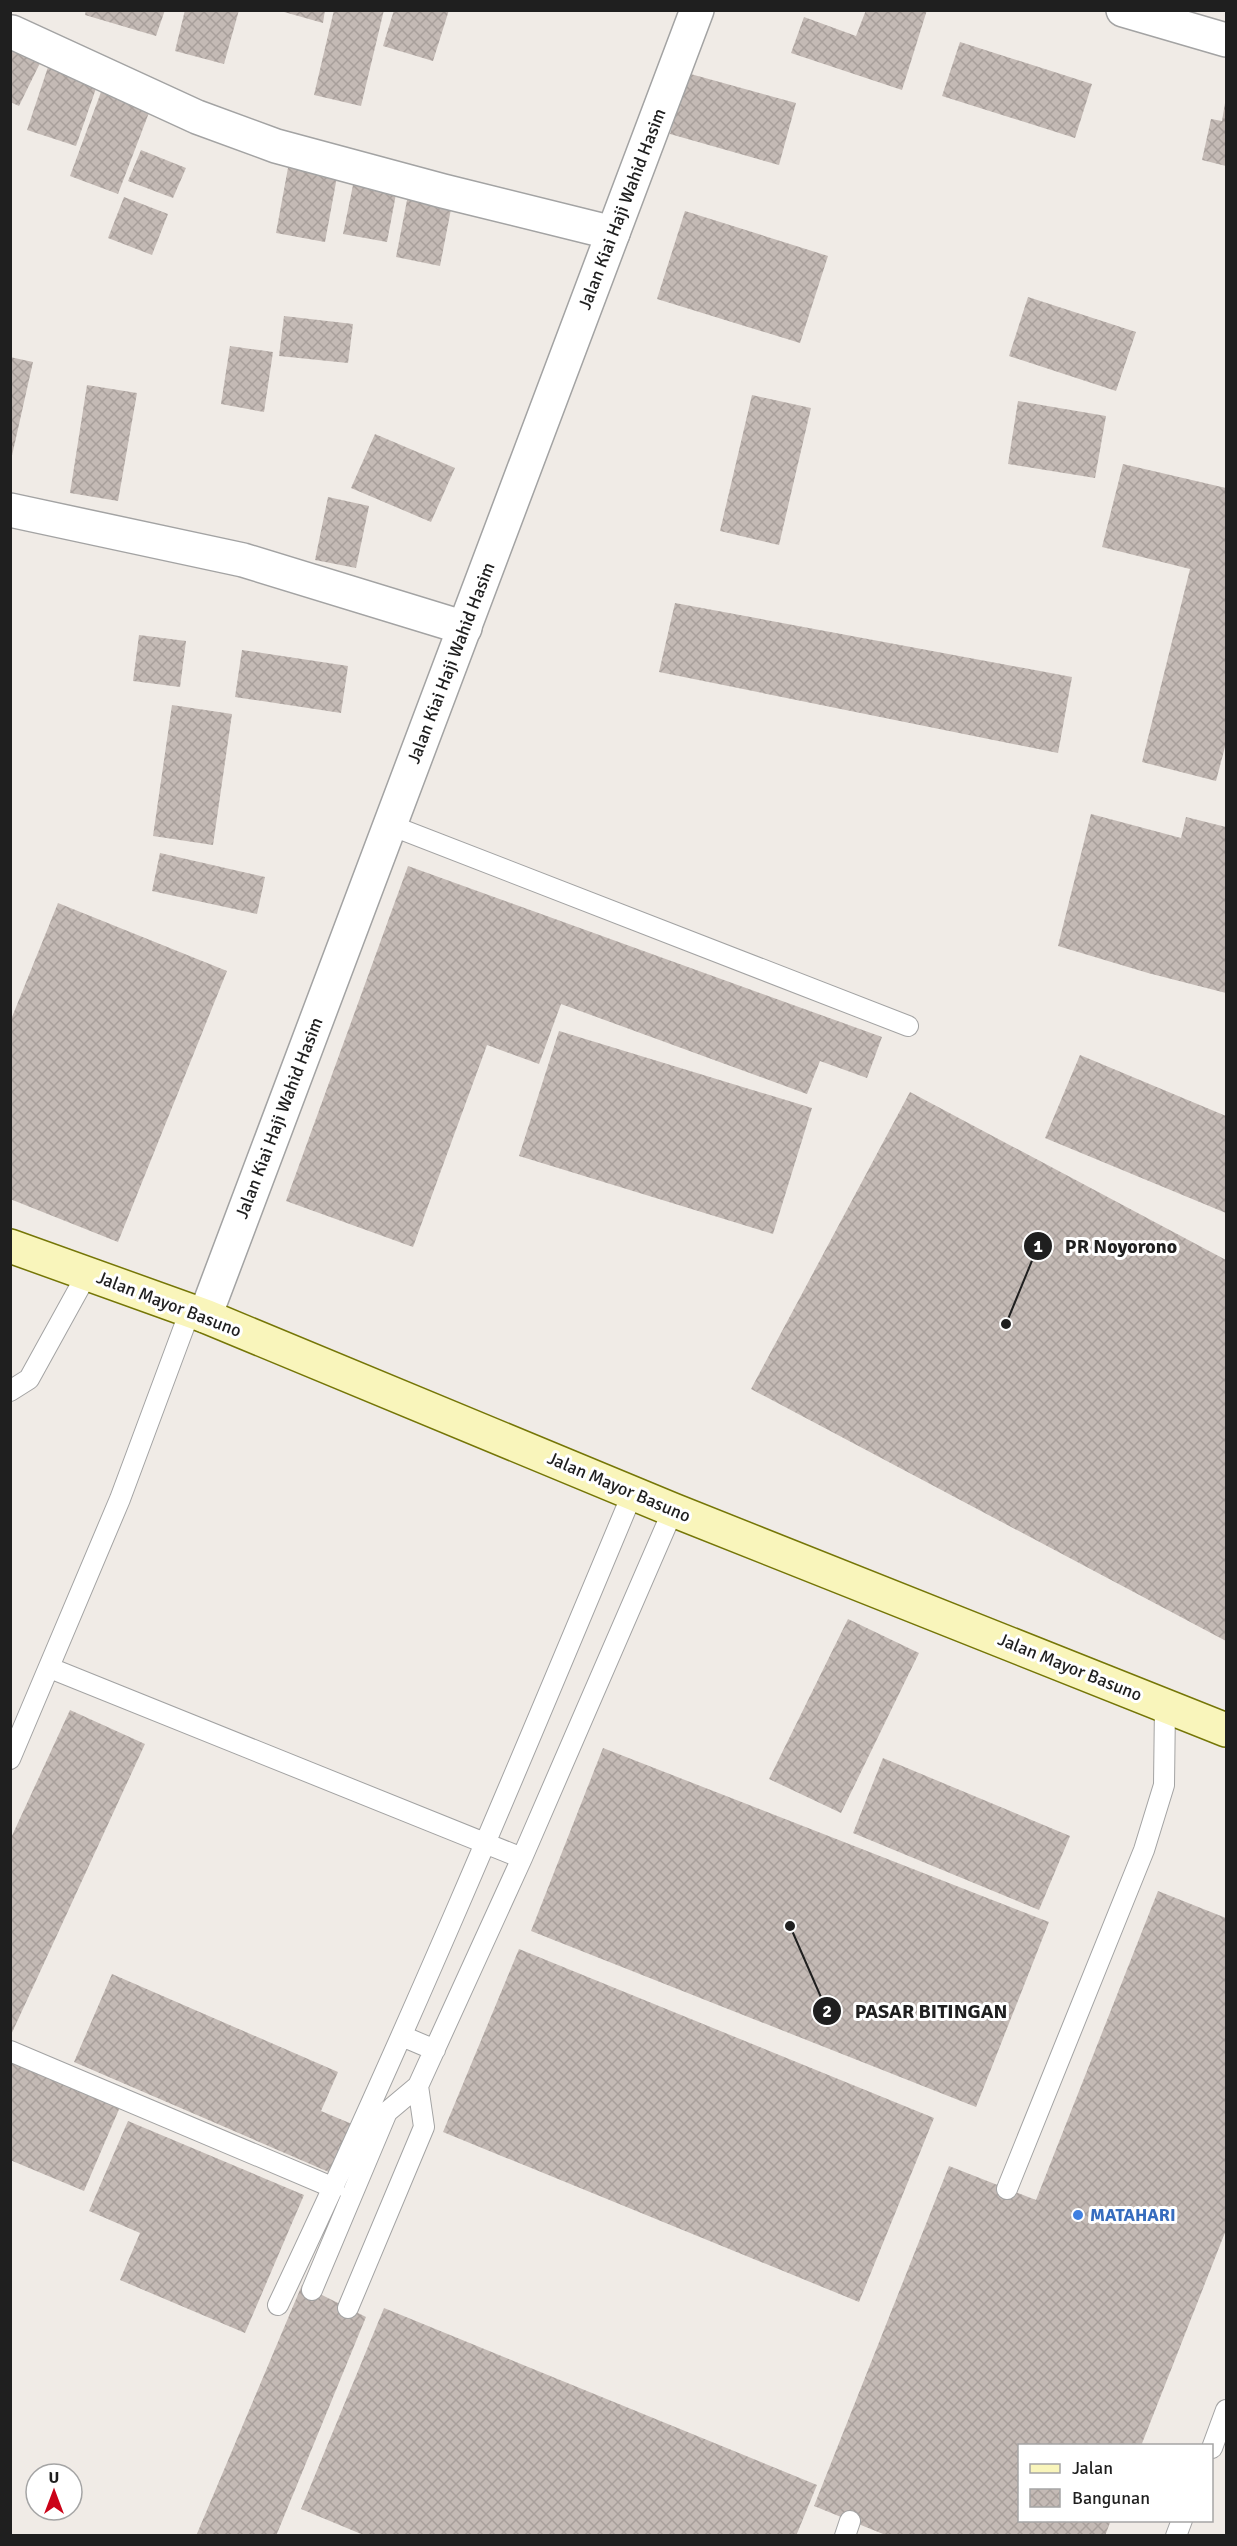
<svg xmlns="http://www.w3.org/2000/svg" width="1237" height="2546" font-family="Signika,sans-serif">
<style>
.building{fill:url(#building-cross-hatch)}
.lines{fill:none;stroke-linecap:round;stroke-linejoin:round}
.service-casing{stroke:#a3a3a3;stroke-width:22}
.minor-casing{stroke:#a3a3a3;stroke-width:36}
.tertiary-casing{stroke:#a3a3a3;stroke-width:36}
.secondary-casing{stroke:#757607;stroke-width:36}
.service{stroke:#fff;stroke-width:20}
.minor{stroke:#fff;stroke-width:33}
.tertiary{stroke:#fff;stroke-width:33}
.secondary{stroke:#f9f5bb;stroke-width:33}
.shop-dot{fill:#3f7fe0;stroke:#fff;stroke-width:2}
.labels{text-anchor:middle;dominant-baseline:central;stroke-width:6;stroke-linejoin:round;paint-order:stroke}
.street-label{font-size:18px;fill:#1f1f1f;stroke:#fff}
.shop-label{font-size:18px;font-weight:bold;fill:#366cbe;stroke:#fff;text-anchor:start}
.leader{fill:none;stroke:#1f1f1f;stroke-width:2}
.callout-dot{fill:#1f1f1f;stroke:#fff;stroke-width:2}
.mark-label{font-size:18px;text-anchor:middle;font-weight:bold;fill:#fff}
.callout-label{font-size:20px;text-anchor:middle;font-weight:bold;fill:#1f1f1f;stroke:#fff;stroke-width:6;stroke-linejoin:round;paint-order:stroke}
</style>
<defs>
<pattern id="building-cross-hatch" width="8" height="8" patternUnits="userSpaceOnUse" patternTransform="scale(1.5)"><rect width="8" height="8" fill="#c4bab5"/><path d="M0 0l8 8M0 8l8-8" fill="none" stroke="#a89f9b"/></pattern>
</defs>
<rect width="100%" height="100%" fill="#f0ebe6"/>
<path class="building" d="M 86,10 L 165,10 L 156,36 L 85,15 Z
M 185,10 L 239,10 L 224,64 L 175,51 Z
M 277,10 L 325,10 L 323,23 Z
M 334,10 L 384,10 L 361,106 L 314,95 Z
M 394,10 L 449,10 L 433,61 L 383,46 Z
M 866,10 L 927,10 L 902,90 L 791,53 L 804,17 L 856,36 Z
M 960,42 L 1092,84 L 1075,138 L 942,96 Z
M 10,47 L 41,61 L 19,106 L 10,102 Z
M 50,61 L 100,77 L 76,146 L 27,130 Z
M 687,73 L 796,103 L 779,165 L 670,134 Z
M 101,92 L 150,110 L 118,194 L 70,176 Z
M 1225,103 L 1226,103 L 1226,166 L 1202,160 L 1211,119 L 1222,121 Z
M 141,150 L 186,168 L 173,198 L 128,181 Z
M 290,157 L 339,166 L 325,242 L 276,233 Z
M 353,185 L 396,194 L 387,242 L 343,234 Z
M 408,195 L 452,204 L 440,266 L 396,257 Z
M 124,197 L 168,214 L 152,255 L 108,238 Z
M 685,211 L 828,256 L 800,343 L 657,299 Z
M 1028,297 L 1136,332 L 1116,391 L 1009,356 Z
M 284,316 L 353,324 L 348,363 L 279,356 Z
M 230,346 L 273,352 L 264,412 L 221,404 Z
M 10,357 L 33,362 L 11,460 L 10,460 Z
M 87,385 L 137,393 L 118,501 L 70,493 Z
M 752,395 L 811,408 L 779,545 L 720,531 Z
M 1018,401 L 1106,416 L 1095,478 L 1008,464 Z
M 375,434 L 455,468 L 431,522 L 351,488 Z
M 1123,464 L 1226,488 L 1226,743 L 1216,781 L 1142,762 L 1190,569 L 1102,547 Z
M 328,497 L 369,506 L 356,568 L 315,560 Z
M 675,603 L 1072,677 L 1058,753 L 659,672 Z
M 139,635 L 186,641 L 180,687 L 133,681 Z
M 242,650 L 348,666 L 341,713 L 235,697 Z
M 172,705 L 232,714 L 213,845 L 153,836 Z
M 1091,814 L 1181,838 L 1186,817 L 1226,827 L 1226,993 L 1148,973 L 1058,946 Z
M 160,853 L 265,877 L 257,914 L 152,891 Z
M 408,866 L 882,1037 L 867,1078 L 820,1061 L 807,1094 L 561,1004 L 539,1064 L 487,1045 L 413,1247 L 286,1201 Z
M 58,903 L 227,971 L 118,1242 L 10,1199 L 10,1022 Z
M 559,1031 L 812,1108 L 773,1234 L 519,1156 Z
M 1080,1055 L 1226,1116 L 1226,1213 L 1045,1138 Z
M 910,1092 L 1226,1260 L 1226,1641 L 751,1389 Z
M 848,1619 L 919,1653 L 841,1813 L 769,1779 Z
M 70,1710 L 145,1744 L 10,2037 L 10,1840 Z
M 603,1748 L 1049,1922 L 976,2107 L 531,1931 Z
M 883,1758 L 1070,1836 L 1039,1910 L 853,1833 Z
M 1158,1891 L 1226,1918 L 1226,2230 L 1141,2446 L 1020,2446 L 1020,2520 L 1111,2520 L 1105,2536 L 888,2536 L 814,2506 L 949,2166 L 1036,2200 Z
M 519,1949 L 934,2118 L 859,2302 L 443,2132 Z
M 112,1974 L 338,2072 L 321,2111 L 352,2124 L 331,2173 L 74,2062 Z
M 10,2061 L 120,2107 L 84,2191 L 10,2160 Z
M 128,2121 L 304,2195 L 245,2333 L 120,2280 L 140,2233 L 89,2211 Z
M 302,2285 L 366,2317 L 276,2536 L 196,2536 Z
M 384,2308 L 817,2485 L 796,2536 L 366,2536 L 301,2509 Z"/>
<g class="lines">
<g class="service-casing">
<path id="service" d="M 390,825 L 908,1026
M 10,1391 L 29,1379 L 87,1274
M 50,1668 L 522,1858
M 10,1759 L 120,1499 L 190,1311
M 402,2036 L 435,2050
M 10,2051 L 334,2188
M 1007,2189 L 1144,1850 L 1164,1785 L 1165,1705
M 312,2290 L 387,2112 L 418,2086 L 522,1858 L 673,1510
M 278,2305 C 405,2038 519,1765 633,1492
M 348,2308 L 424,2127 L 418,2086
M 1212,2448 L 1226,2410
M 845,2536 L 850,2521
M 1176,2536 L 1182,2520"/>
</g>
<g class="minor-casing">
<path id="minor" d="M 1123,10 L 1226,40
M 12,32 L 197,117 L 276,146 L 443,191 L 613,233
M 10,510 L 243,560 L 465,628"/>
</g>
<g class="tertiary-casing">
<path id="tertiary" d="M 205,1316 L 697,10"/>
</g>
<g class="secondary-casing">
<path id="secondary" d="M 10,1246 L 205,1316 L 673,1510 L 1226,1730"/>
</g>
<use href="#service" class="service"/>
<use href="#minor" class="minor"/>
<use href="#tertiary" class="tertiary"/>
<use href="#secondary" class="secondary"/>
</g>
<circle class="shop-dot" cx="1078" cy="2215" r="6"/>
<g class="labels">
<g class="street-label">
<text transform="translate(622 209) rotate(-69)">Jalan Kiai Haji Wahid Hasim</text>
<text transform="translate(451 663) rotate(-69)">Jalan Kiai Haji Wahid Hasim</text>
<text transform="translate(279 1118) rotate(-69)">Jalan Kiai Haji Wahid Hasim</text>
<text transform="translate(169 1304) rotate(21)">Jalan Mayor Basuno</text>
<text transform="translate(619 1487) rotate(23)">Jalan Mayor Basuno</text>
<text transform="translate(1070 1667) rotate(22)">Jalan Mayor Basuno</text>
</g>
<g class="shop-label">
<text x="1090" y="2215">MATAHARI</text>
</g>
</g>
<path class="leader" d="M1006 1324L1038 1246M790 1926L827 2011"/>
<g class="callout-dot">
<circle cx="1006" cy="1324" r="6"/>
<circle cx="790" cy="1926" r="6"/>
<circle cx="1038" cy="1246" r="15"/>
<circle cx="827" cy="2011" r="15"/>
</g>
<g class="mark-label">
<text x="1038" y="1252">1</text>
<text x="827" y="2017">2</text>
</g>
<g class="callout-label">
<text x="1121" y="1253">PR Noyorono</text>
<text x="931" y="2018">PASAR BITINGAN</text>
</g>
<rect width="1237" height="2546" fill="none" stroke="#1f1f1f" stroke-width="24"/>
<rect x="1018" y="2444" width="195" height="78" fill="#ffffff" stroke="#a5a5a5" stroke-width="1.5"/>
<rect x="1030" y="2464" width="30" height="9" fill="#f9f5bb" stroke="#a5a5a5" stroke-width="1.5"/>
<text x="1072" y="2474" font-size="18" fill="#1f1f1f">Jalan</text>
<rect x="1030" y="2489" width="30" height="18" fill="url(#building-cross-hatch)" stroke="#a5a5a5" stroke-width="1.5"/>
<text x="1072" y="2504" font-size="18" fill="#1f1f1f">Bangunan</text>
<g transform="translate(54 2492)"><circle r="28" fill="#ffffff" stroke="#a5a5a5" stroke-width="1.5"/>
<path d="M0-4.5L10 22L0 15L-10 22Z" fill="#cb0318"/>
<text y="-9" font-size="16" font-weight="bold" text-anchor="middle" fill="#1f1f1f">U</text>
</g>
</svg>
